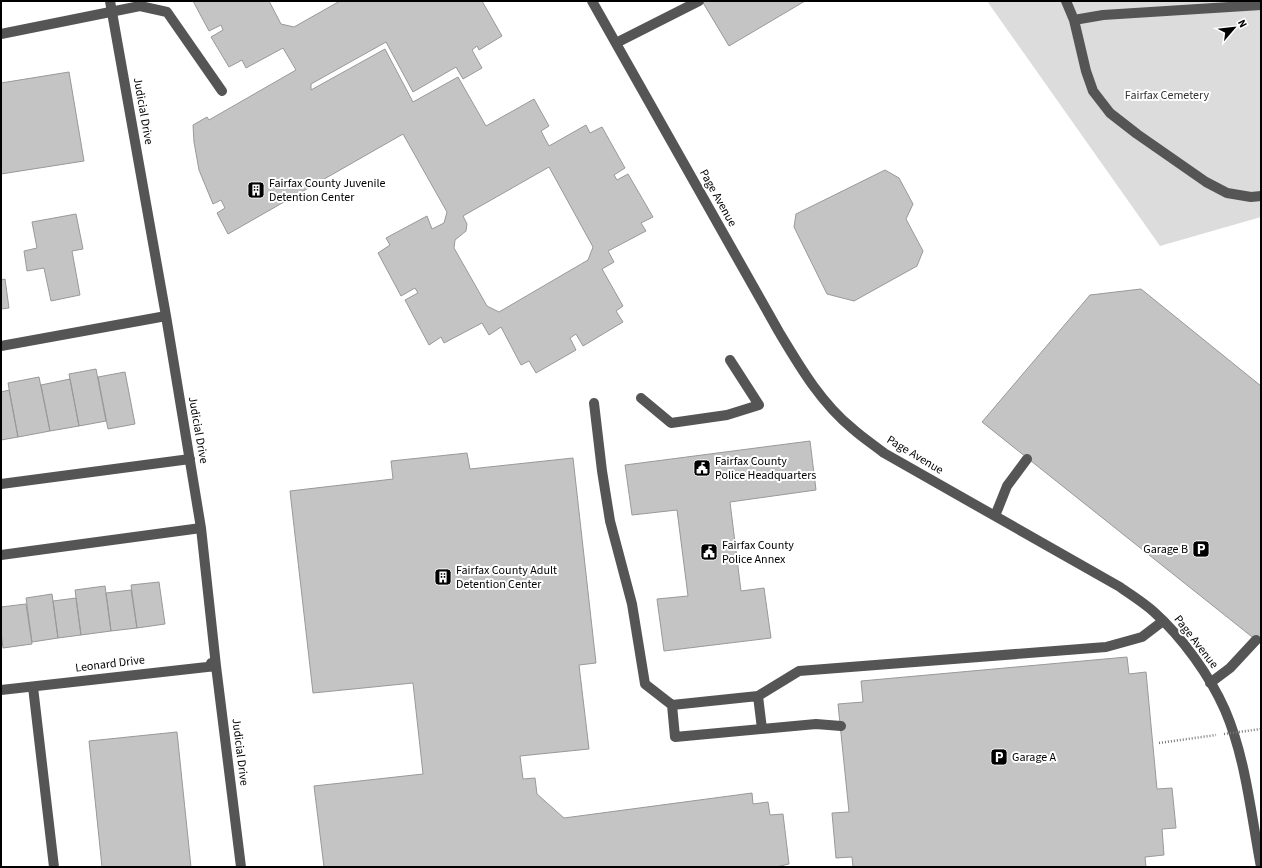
<svg xmlns="http://www.w3.org/2000/svg" width="1262" height="868" font-family="'Source Sans 3',sans-serif">
<style>
.green{fill:#dcdcdc}
.building{fill:#c4c4c4;stroke:#999;fill-rule:evenodd}
.lines{fill:none;stroke-linecap:round;stroke-linejoin:round}
.path{stroke:#777;stroke-width:2.5;stroke-dasharray:1 2;stroke-linecap:butt}
.minor{stroke:#555;stroke-width:10}
.path-bridge{stroke:#777;stroke-width:2.5;stroke-dasharray:1 2;stroke-linecap:butt}
.labels{text-anchor:middle;dominant-baseline:central;stroke-width:4;stroke-linejoin:round;paint-order:stroke}
.park-label{font-size:12px;fill:#333;stroke:#fff}
.street-label{font-size:12px;fill:#000;stroke:#fff}
.poi-label{font-size:12px;fill:#000;stroke:#fff;text-anchor:start}
</style>
<rect width="100%" height="100%" fill="#fff"/>
<path class="green" d="M 987,1 L 1261,1 L 1261,217 L 1160,246 Z"/>
<path class="building" d="M 193,1 L 269,1 L 281,24 L 294,27 L 340,1 L 482,1 L 502,36 L 479,50 L 477,46 L 472,50 L 482,68 L 463,79 L 456,67 L 413,92 L 386,42 L 311,84 L 311,90 L 385,49 L 413,102 L 458,77 L 486,126 L 534,99 L 549,126 L 541,131 L 549,146 L 586,125 L 590,133 L 602,127 L 625,168 L 614,175 L 617,180 L 628,174 L 653,217 L 641,223 L 646,231 L 608,251 L 614,262 L 602,269 L 623,306 L 616,311 L 623,322 L 583,346 L 576,334 L 570,338 L 576,350 L 536,373 L 529,361 L 521,365 L 501,327 L 489,335 L 482,323 L 444,343 L 441,337 L 429,345 L 405,300 L 418,293 L 415,288 L 401,296 L 378,253 L 390,245 L 386,238 L 427,216 L 432,229 L 444,223 L 447,212 L 403,134 L 228,234 L 217,213 L 225,208 L 221,200 L 213,204 L 199,170 L 194,142 L 193,125 L 207,117 L 209,120 L 296,70 L 283,48 L 246,68 L 242,60 L 229,67 L 211,37 L 223,30 L 221,25 L 209,31 ZM 549,167 L 593,247 L 588,260 L 499,312 L 487,306 L 454,248 L 455,240 L 466,231 L 467,224 L 463,216 Z
M 702,1 L 805,1 L 729,46 Z
M 69,72 L 84,161 L 1,174 L 1,83 Z
M 885,170 L 899,178 L 913,204 L 906,219 L 923,251 L 917,266 L 854,301 L 827,294 L 794,227 L 796,214 Z
M 76,214 L 83,249 L 72,251 L 80,295 L 51,301 L 44,268 L 27,271 L 24,251 L 37,248 L 32,222 Z
M 5,279 L 9,308 L 1,309 L 1,280 Z
M 1141,289 L 1261,386 L 1261,644 L 982,422 L 1090,295 Z
M 96,369 L 106,421 L 79,426 L 69,374 Z
M 125,372 L 135,424 L 108,429 L 98,377 Z
M 39,377 L 50,431 L 18,437 L 8,383 Z
M 70,379 L 79,426 L 50,431 L 41,385 Z
M 9,390 L 18,437 L 1,440 L 1,392 Z
M 810,441 L 816,490 L 730,502 L 741,591 L 764,588 L 771,638 L 664,651 L 657,599 L 688,596 L 677,510 L 632,515 L 625,465 Z
M 467,453 L 470,469 L 573,458 L 596,663 L 579,665 L 589,749 L 520,756 L 523,779 L 535,778 L 537,794 L 564,818 L 752,793 L 753,804 L 768,802 L 770,815 L 783,814 L 789,864 L 776,867 L 324,867 L 314,786 L 423,774 L 413,683 L 313,693 L 290,491 L 393,479 L 391,461 Z
M 159,582 L 165,624 L 137,628 L 131,585 Z
M 105,586 L 111,631 L 81,635 L 75,590 Z
M 131,590 L 137,628 L 111,631 L 106,593 Z
M 52,594 L 58,638 L 32,642 L 26,598 Z
M 76,598 L 81,635 L 58,638 L 53,601 Z
M 26,604 L 32,644 L 3,648 L 1,632 L 1,607 Z
M 1127,657 L 1129,674 L 1146,672 L 1157,789 L 1172,788 L 1176,828 L 1162,829 L 1164,855 L 1145,857 L 1146,867 L 853,867 L 852,857 L 836,858 L 832,813 L 849,812 L 838,704 L 863,702 L 861,681 Z
M 177,732 L 191,867 L 102,867 L 89,741 Z"/>
<g class="lines">
<path class="path" d="M 1159,743 L 1216,735"/>
<path class="minor" d="M 110,1 L 166,316 L 201,528 L 216,666 L 241,867
M 592,1 L 779,332 C 800,367 821,403 853,429 C 863,438 874,445 884,453 L 1120,587 C 1131,595 1144,603 1154,612 C 1182,637 1210,676 1225,710 C 1246,759 1251,815 1261,867
M 1066,1 L 1074,20 L 1086,71 L 1093,91 L 1110,113 L 1137,134 L 1206,182 L 1227,193 L 1251,197 L 1261,196
M 1074,20 L 1103,15 L 1261,5
M 1,34 L 140,6 L 167,12 L 222,91
M 616,43 L 699,1
M 1,346 L 166,316
M 641,398 L 671,423 L 727,415 L 759,405 L 730,360
M 594,403 L 602,471 L 610,521 L 632,604 L 645,684 L 672,705 L 675,737 L 816,724 L 841,726
M 1,484 L 190,459
M 995,516 L 1007,486 L 1027,459
M 1,555 L 201,528
M 1210,683 L 1230,668 L 1256,640
M 33,687 L 54,867
M 1,690 L 216,666 L 211,663
M 758,696 L 762,729
M 672,705 L 758,696 L 799,671 L 1106,647 L 1142,637 L 1163,621"/>
<path class="path-bridge" d="M 1224,734 L 1261,729"/>
</g>
<defs>
<g id="building-square" transform="scale(0.9)"><rect x="-9" y="-9" width="18" height="18" rx="4" fill="#000" stroke="#fff"/><path d="M-4-6H4V6H1V3H-1V6H-4ZM-2.5-4.3h1.7v1.8h-1.7ZM.8-4.3h1.7v1.8H.8ZM-2.5-1h1.7V.8h-1.7ZM.8-1h1.7V.8H.8Z" fill="#fff"/></g>
<g id="civic-square" transform="scale(0.9)"><rect x="-9" y="-9" width="18" height="18" rx="4" fill="#000" stroke="#fff"/><path d="M-.6-6.5H3V-4.5H.6V-3L4-1V1h2V6H-6V1h2V-1L-.6-3ZM-1.2 2.5V6h2.4V2.5Z" fill="#fff"/></g>
<g id="parking-square" transform="scale(0.9)"><rect x="-9" y="-9" width="18" height="18" rx="4" fill="#000" stroke="#fff"/><path d="M-3.5-5.5H1a3.5 3.5 0 0 1 0 7H-1V5.5H-3.5ZM-1-3.4V-.6H.8a1.4 1.4 0 0 0 0-2.8Z" fill="#fff"/></g>
</defs>
<g fill-rule="evenodd">
<use href="#building-square" x="256" y="190"/>
<use href="#civic-square" x="702" y="468"/>
<use href="#parking-square" x="1201" y="549"/>
<use href="#civic-square" x="709" y="552"/>
<use href="#building-square" x="443" y="577"/>
<use href="#parking-square" x="999" y="757"/>
</g>
<g class="labels">
<g class="park-label">
<text x="1167" y="95">Fairfax Cemetery</text>
</g>
<g class="street-label">
<text transform="translate(143 111) rotate(80)">Judicial Drive</text>
<text transform="translate(718 198) rotate(61)">Page Avenue</text>
<text transform="translate(198 430) rotate(80)">Judicial Drive</text>
<text transform="translate(915 455) rotate(31)">Page Avenue</text>
<text transform="translate(1196 642) rotate(52)">Page Avenue</text>
<text transform="translate(110 664) rotate(-7)">Leonard Drive</text>
<text transform="translate(240 752) rotate(83)">Judicial Drive</text>
</g>
<g class="poi-label">
<text x="269" y="183">Fairfax County Juvenile<tspan x="269" dy="14">Detention Center</tspan></text>
<text x="715" y="461">Fairfax County<tspan x="715" dy="14">Police Headquarters</tspan></text>
<text x="722" y="545">Fairfax County<tspan x="722" dy="14">Police Annex</tspan></text>
<text x="1188" y="549" text-anchor="end">Garage B</text>
<text x="456" y="570">Fairfax County Adult<tspan x="456" dy="14">Detention Center</tspan></text>
<text x="1012" y="757">Garage A</text>
</g>
</g>
<rect width="1262" height="868" fill="none" stroke="#000000" stroke-width="4"/>
<g transform="translate(1234 28) rotate(62)" stroke="#ffffff" stroke-width="3" paint-order="stroke">
<path d="M0-3L7 15L0 10L-7 15Z" fill="#000000"/>
<text y="-6" font-size="11" font-weight="bold" text-anchor="middle" fill="#000000">N</text>
</g>
</svg>
